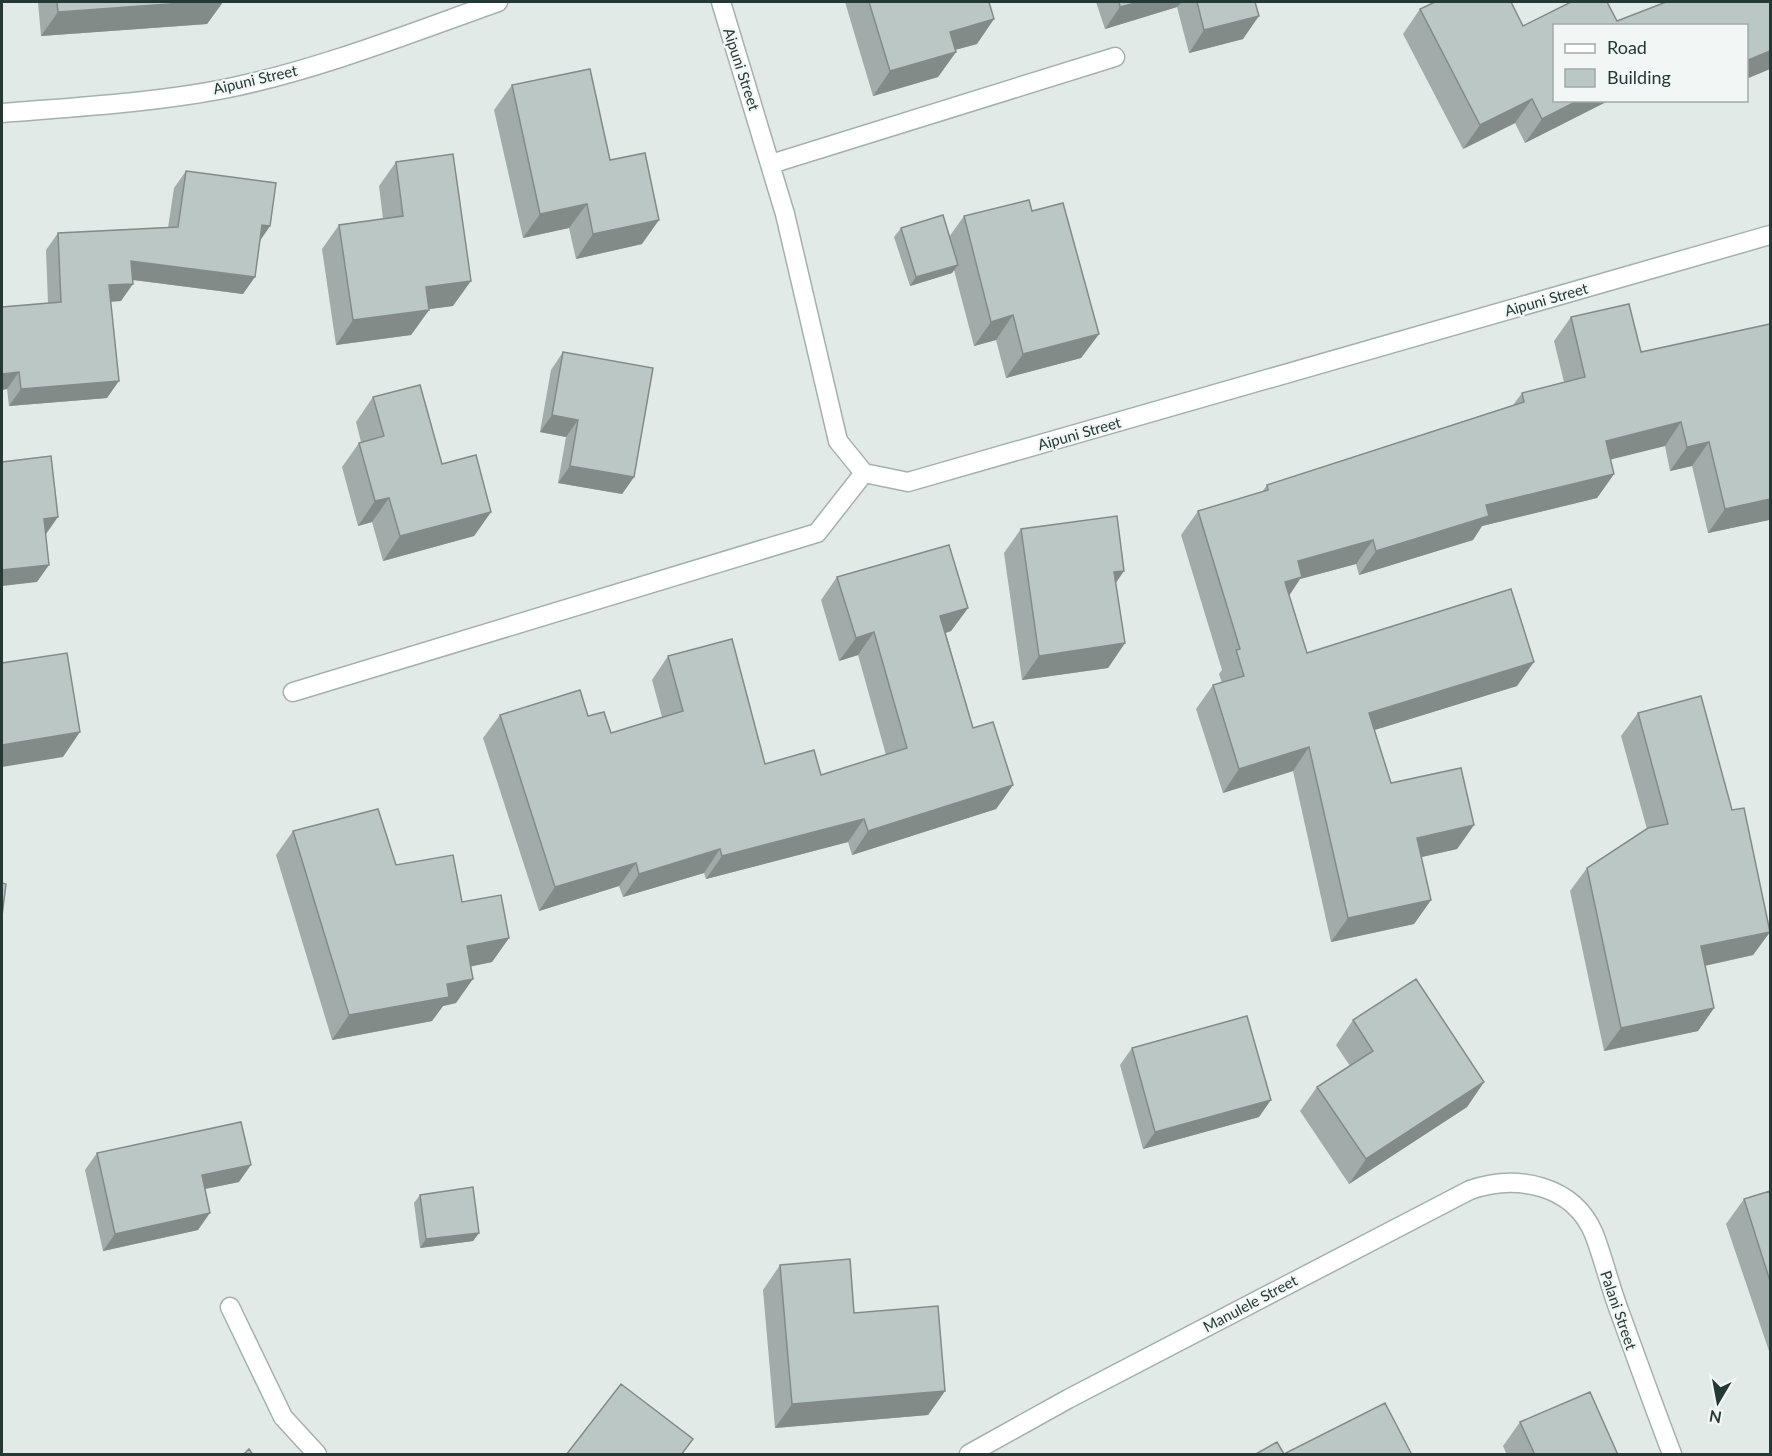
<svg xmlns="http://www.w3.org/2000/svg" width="1772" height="1456" font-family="Lato,sans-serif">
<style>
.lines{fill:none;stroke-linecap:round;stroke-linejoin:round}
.service-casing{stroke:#a5b1ae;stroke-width:21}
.minor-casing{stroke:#a5b1ae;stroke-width:21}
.service{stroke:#fff;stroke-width:18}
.minor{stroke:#fff;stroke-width:18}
.wall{fill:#a1aba9}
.shaded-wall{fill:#838b89}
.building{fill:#bbc7c4;stroke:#838b89;stroke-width:1.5}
.labels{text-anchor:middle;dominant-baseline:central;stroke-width:4.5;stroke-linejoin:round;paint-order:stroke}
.street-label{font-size:15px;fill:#243936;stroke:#f2f7f5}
</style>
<rect width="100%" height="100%" fill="#e2eae7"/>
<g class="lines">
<g class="service-casing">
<path id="service" d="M 771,164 L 1115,57
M 293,692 L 817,533 L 864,473
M 230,1307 L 283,1417 L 317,1454"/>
</g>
<g class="minor-casing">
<path id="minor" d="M 721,2 L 785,214 L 838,441 L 864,473 L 908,482 L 1770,235
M 2,113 C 76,107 151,103 224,89 C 318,70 408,34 498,2
M 969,1454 L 1068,1399 L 1470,1190 C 1516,1174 1573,1184 1594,1234 C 1604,1260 1610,1287 1620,1313 C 1637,1360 1654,1407 1672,1454"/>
</g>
<use href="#service" class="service"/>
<use href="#minor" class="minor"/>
</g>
<path class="wall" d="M 38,2 L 223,2 L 207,24 L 41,36 Z
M 845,2 L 989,2 L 977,44 L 955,50 L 956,52 L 938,77 L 873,96 Z
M 1096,2 L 1255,2 L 1243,39 L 1189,53 L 1177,7 L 1105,29 Z
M 1435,2 L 1511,2 L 1523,26 L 1571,2 L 1607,2 L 1617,21 L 1666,2 L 1770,2 L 1770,69 L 1746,79 L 1746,26 L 1554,26 L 1554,100 L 1610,100 L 1525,143 L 1515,123 L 1463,149 L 1403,34 L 1420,9 Z
M 512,85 L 610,160 L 642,244 L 576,259 L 569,228 L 523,238 L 494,110 Z
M 396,162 L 453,306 L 428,309 L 429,310 L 411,335 L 336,345 L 322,249 L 339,225 L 383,219 L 379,186 Z
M 186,171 L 270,226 L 260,241 L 243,294 L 132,280 L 121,301 L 111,302 L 107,398 L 9,406 L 7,389 L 2,390 L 2,307 L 48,303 L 46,250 L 58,233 L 168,228 L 174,188 Z
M 1032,211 L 1099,334 L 1081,358 L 1006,378 L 996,340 L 974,346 L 954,270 L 952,273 L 910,286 L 894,237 L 901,228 L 949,237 L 964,216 Z
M 1571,317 L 1641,352 L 1769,520 L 1708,533 L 1692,466 L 1670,471 L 1665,446 L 1610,459 L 1614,474 L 1597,498 L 1482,526 L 1473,540 L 1359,575 L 1356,564 L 1300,579 L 1289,596 L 1307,653 L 1517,686 L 1374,730 L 1391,783 L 1474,825 L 1457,849 L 1421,857 L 1431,900 L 1414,924 L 1331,942 L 1293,771 L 1223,793 L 1196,709 L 1213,685 L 1222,683 L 1219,674 L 1222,670 L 1181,535 L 1198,511 L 1262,492 L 1267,485 L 1513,405 L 1522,393 L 1564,382 L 1554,341 Z
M 563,352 L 634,477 L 622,494 L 558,483 L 566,437 L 540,432 L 551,370 Z
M 373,397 L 491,512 L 474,536 L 383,561 L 372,522 L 358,526 L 342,467 L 359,443 L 361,442 L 356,422 Z
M 1021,529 L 1116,583 L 1125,643 L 1108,668 L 1022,680 L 1004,553 Z
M 837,577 L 968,608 L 951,631 L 946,633 L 973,728 L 1013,785 L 996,809 L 852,855 L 848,842 L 706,879 L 704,873 L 623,897 L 619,886 L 539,911 L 483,738 L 500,715 L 588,716 L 611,733 L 662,717 L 652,680 L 668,656 L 765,764 L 821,775 L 886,755 L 858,655 L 839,661 L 821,600 Z
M 1638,713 L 1732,810 L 1770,932 L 1753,955 L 1705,966 L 1714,1008 L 1698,1031 L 1604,1051 L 1570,891 L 1587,868 L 1647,829 L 1621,736 Z
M 293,831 L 396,865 L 462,902 L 509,938 L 492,962 L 471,966 L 456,1003 L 443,1006 L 432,1021 L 332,1040 L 276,855 Z
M 1353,1020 L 1484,1082 L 1467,1107 L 1349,1184 L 1300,1111 L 1317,1087 L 1350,1066 L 1336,1045 Z
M 1132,1048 L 1259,1117 L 1143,1149 L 1120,1065 Z
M 97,1153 L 239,1182 L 205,1189 L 198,1230 L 103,1251 L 85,1170 Z
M 1770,1191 L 1770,1354 L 1726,1224 L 1744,1199 Z
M 420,1195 L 479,1233 L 473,1241 L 420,1248 L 414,1203 Z
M 780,1265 L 854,1313 L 945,1391 L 928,1415 L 775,1428 L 763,1290 Z
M 1520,1422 L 1618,1455 L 1507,1455 L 1503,1446 Z"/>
<path class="shaded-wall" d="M 197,2 L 223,2 L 207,24 L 41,36 L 58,12 Z
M 1139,2 L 1182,2 L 1177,7 L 1105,29 L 1120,7 Z
M 1259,16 L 1243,39 L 1189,53 L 1204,30 Z
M 994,19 L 977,44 L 932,56 L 950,32 Z
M 1770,51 L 1770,69 L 1746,79 L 1746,61 Z
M 956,52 L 938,77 L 873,96 L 890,71 Z
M 1532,99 L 1515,123 L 1463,149 L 1480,125 Z
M 1579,100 L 1610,100 L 1525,143 L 1542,119 Z
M 587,204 L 569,228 L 523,238 L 540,214 Z
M 659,220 L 642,244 L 576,259 L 593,234 Z
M 262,225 L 270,226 L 258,243 Z
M 131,261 L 255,277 L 243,294 L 119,278 Z
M 958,265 L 952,273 L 910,286 L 916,277 Z
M 471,281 L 453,306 L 408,312 L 426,287 Z
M 133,284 L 121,301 L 97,302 L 109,285 Z
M 429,310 L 411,335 L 336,345 L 353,320 Z
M 1013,315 L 996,340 L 974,346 L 991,322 Z
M 1099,334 L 1081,358 L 1006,378 L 1023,354 Z
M 19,372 L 7,389 L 2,390 L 2,374 Z
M 119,381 L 107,398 L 9,406 L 21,389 Z
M 552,415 L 578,420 L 566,437 L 540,432 Z
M 1681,422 L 1665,446 L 1589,465 L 1606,441 Z
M 1709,442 L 1692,466 L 1670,471 L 1687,447 Z
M 570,466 L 634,477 L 622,494 L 558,483 Z
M 1614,474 L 1597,498 L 1482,526 L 1473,540 L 1359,575 L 1376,551 L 1486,505 Z
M 389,498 L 372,522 L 358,526 L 375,501 Z
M 1770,499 L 1770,517 L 1769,520 L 1708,533 L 1725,509 Z
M 491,512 L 474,536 L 383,561 L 400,536 Z
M 58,517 L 46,534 L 44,519 Z
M 1373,540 L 1356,564 L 1300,579 L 1286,600 L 1268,606 L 1298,561 Z
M 49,565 L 37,582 L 2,586 L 2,570 Z
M 1124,571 L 1107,596 L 1114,572 Z
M 968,608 L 951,631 L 924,639 L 940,616 Z
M 874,632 L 858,655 L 839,661 L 856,638 Z
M 1125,643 L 1108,668 L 1022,680 L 1039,656 Z
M 1534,662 L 1517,686 L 1352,737 L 1369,713 Z
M 80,732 L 63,757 L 2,767 L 2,745 Z
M 1309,747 L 1293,771 L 1223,793 L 1239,769 Z
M 1013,785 L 996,809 L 852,855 L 868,831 Z
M 864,819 L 848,842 L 706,879 L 722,856 Z
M 1474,825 L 1457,849 L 1400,862 L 1417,838 Z
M 720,849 L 704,873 L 623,897 L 639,874 Z
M 636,863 L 619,886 L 539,911 L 555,887 Z
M 1431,900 L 1414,924 L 1331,942 L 1348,918 Z
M 1770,932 L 1753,955 L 1685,970 L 1701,946 Z
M 509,938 L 492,962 L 450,971 L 467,946 Z
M 473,979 L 456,1003 L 443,1006 L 432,1021 L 332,1040 L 349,1015 L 447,984 Z
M 1714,1008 L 1698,1031 L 1604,1051 L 1621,1028 Z
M 1484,1082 L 1467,1107 L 1349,1184 L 1366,1159 Z
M 1271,1100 L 1259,1117 L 1143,1149 L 1155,1132 Z
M 251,1165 L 239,1182 L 190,1192 L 202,1175 Z
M 210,1213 L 198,1230 L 103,1251 L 115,1234 Z
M 479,1233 L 473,1241 L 420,1248 L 426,1239 Z
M 945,1391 L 928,1415 L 775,1428 L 792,1404 Z"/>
<path class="building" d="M 57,2 L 197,2 L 58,12 Z
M 869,2 L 989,2 L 994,19 L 950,32 L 956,52 L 890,71 Z
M 1119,2 L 1139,2 L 1120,7 Z
M 1197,2 L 1255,2 L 1259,16 L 1204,30 Z
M 1435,2 L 1511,2 L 1523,26 L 1571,2 L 1607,2 L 1617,21 L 1666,2 L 1770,2 L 1770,51 L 1746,61 L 1746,26 L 1554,26 L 1554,100 L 1579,100 L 1542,119 L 1532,99 L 1480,125 L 1420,9 Z
M 590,69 L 610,160 L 645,153 L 659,220 L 593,234 L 587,204 L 540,214 L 512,85 Z
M 453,154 L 471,281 L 426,287 L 429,310 L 353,320 L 339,225 L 403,216 L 396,162 Z
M 186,171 L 276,183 L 270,226 L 262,225 L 255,277 L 131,261 L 133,284 L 109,285 L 119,381 L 21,389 L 19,372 L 2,374 L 2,307 L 61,302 L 58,233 L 178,227 Z
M 1029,200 L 1032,211 L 1063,203 L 1099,334 L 1023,354 L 1013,315 L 991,322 L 964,216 Z
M 943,215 L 958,265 L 916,277 L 901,228 Z
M 1629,304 L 1641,352 L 1770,324 L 1770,499 L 1725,509 L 1709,442 L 1687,447 L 1681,422 L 1606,441 L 1614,474 L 1486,505 L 1489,516 L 1376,551 L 1373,540 L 1298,561 L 1302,577 L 1285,582 L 1307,653 L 1511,589 L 1534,662 L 1369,713 L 1391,783 L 1461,768 L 1474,825 L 1417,838 L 1431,900 L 1348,918 L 1309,747 L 1239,769 L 1213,685 L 1244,676 L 1236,650 L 1240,649 L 1198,511 L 1268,490 L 1267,485 L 1524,402 L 1522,393 L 1585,377 L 1571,317 Z
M 563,352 L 653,368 L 634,477 L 570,466 L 578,420 L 552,415 Z
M 420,385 L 442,464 L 476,455 L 491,512 L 400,536 L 389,498 L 375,501 L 359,443 L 384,436 L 373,397 Z
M 51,456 L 58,517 L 44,519 L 49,565 L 2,570 L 2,462 Z
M 1117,516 L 1124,571 L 1114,572 L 1125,643 L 1039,656 L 1021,529 Z
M 949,545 L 968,608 L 940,616 L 973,728 L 993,722 L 1013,785 L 868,831 L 864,819 L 722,856 L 720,849 L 639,874 L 636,863 L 555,887 L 500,715 L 580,690 L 588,716 L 604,712 L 611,733 L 683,711 L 668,656 L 732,639 L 765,764 L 814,750 L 821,775 L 907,748 L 874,632 L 856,638 L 837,577 Z
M 67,653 L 80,732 L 2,745 L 2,663 Z
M 1701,696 L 1732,810 L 1744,808 L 1770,932 L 1701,946 L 1714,1008 L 1621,1028 L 1587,868 L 1648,828 L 1668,824 L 1638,713 Z
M 378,809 L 396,865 L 453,855 L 462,902 L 501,895 L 509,938 L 467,946 L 473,979 L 447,984 L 449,997 L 349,1015 L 293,831 Z
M 2,883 L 6,884 L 2,916 Z
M 1416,979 L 1484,1082 L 1366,1159 L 1317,1087 L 1373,1051 L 1353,1020 Z
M 1247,1016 L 1271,1100 L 1155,1132 L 1132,1048 Z
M 241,1122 L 251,1165 L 202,1175 L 210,1213 L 115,1234 L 97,1153 Z
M 473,1187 L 479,1233 L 426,1239 L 420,1195 Z
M 1770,1191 L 1770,1281 L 1744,1199 Z
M 850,1259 L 854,1313 L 938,1306 L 945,1391 L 792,1404 L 780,1265 Z
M 621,1384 L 693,1439 L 681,1455 L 566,1455 Z
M 1590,1392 L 1618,1455 L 1535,1455 L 1520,1422 Z
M 1385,1403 L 1412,1455 L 1254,1455 L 1277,1442 L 1284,1454 Z
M 249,1449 L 253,1455 L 243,1455 Z"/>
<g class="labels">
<g class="street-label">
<text transform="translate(742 69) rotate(72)">Aipuni Street</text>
<text transform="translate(255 79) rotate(-13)">Aipuni Street</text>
<text transform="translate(1546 299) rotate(-16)">Aipuni Street</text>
<text transform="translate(1079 433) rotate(-16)">Aipuni Street</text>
<text transform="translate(1250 1303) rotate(-28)">Manulele Street</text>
<text transform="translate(1619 1310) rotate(71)">Palani Street</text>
</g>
</g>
<rect width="1772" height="1456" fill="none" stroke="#243936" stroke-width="6"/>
<rect x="1553" y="24" width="195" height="78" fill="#f2f7f5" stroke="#a0aba9" stroke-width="1.5"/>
<rect x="1565" y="44" width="30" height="9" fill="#ffffff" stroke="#a0aba9" stroke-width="1.5"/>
<text x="1607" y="54" font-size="18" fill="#243936">Road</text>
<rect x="1565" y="69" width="30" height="18" fill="#bbc7c4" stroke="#a0aba9" stroke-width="1.5"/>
<text x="1607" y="84" font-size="18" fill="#243936">Building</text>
<g transform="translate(1718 1402) rotate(190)" stroke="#f2f7f5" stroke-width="4.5" paint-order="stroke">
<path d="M0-4.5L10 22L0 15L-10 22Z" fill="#243936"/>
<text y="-9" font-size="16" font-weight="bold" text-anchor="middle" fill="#243936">N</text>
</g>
</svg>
